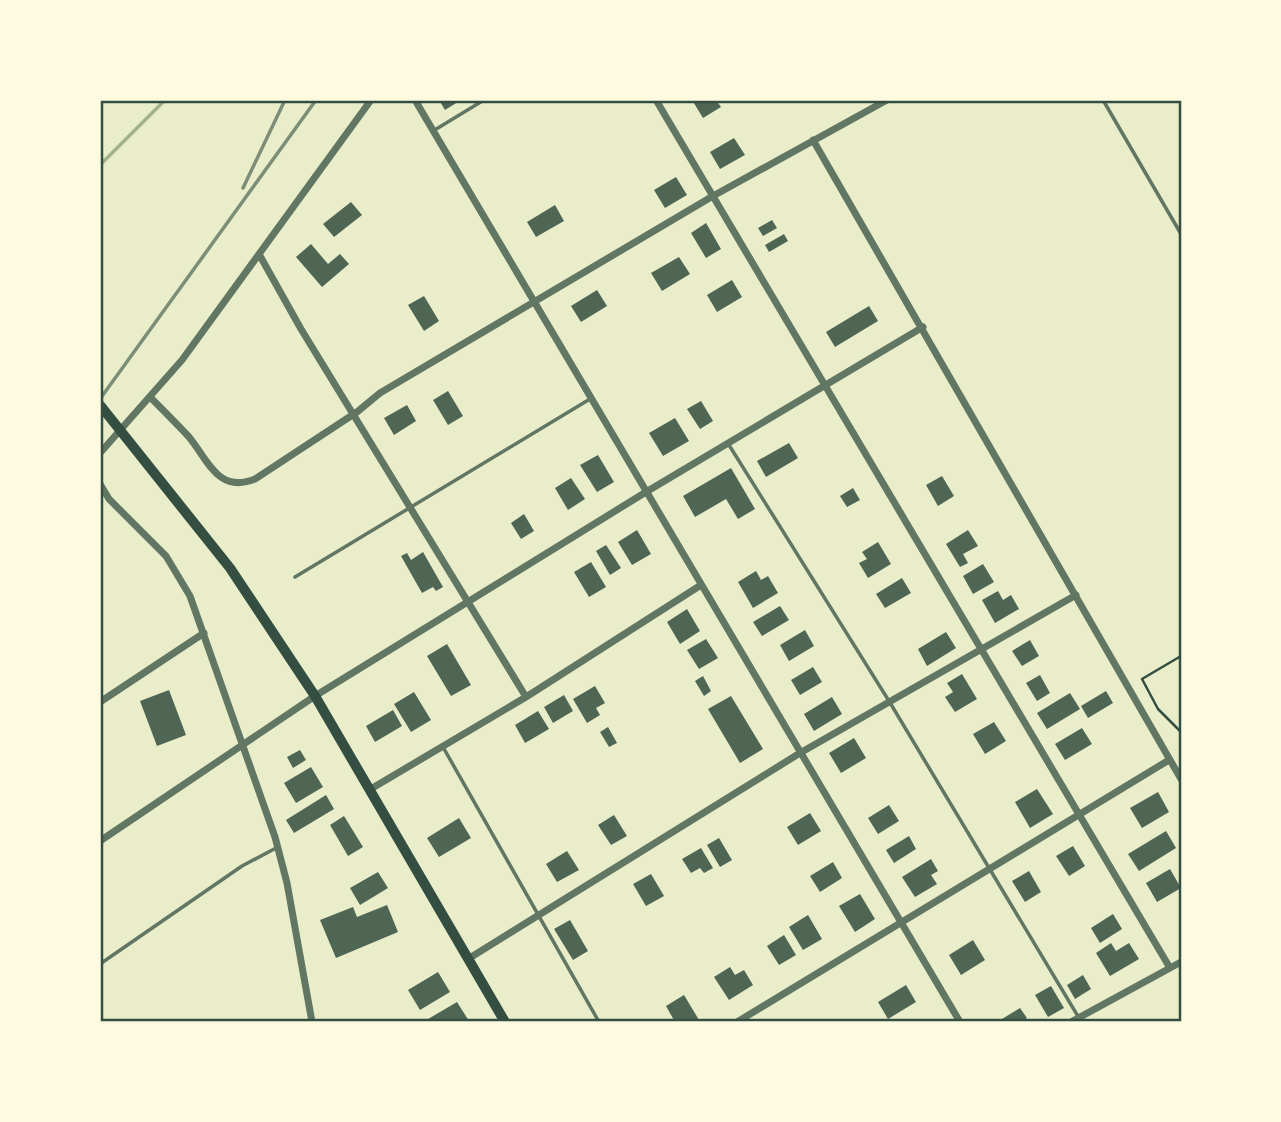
<svg xmlns="http://www.w3.org/2000/svg" width="1281" height="1122" font-family="Montserrat,sans-serif">
<style>
.lines{fill:none;stroke-linecap:round;stroke-linejoin:round}
.stream{stroke:#a3b18a;stroke-width:3.5}
.building{fill:#4f6655}
.path{stroke:#344e41;stroke-width:2.5}
.service{stroke:#617663;stroke-width:3.5}
.minor{stroke:#617663;stroke-width:7}
.secondary{stroke:#344e41;stroke-width:10}
.rail{stroke:#7c8e77;stroke-width:3.5}
.neatline{fill:none;stroke:#344e41;stroke-width:2.5}
</style>
<rect width="100%" height="100%" fill="#e9edc9"/>
<g class="lines">
<path class="stream" d="M 100,165 L 165,100"/>
</g>
<path class="building" d="M 439,100 L 461,100 L 445,110 Z
M 692,100 L 716,100 L 721,107 L 703,118 Z
M 734,138 L 745,155 L 720,169 L 710,152 Z
M 676,177 L 687,195 L 665,208 L 654,190 Z
M 351,202 L 362,215 L 334,237 L 323,224 Z
M 555,205 L 564,221 L 536,237 L 527,222 Z
M 772,220 L 777,228 L 763,236 L 758,228 Z
M 706,223 L 721,249 L 706,258 L 691,233 Z
M 784,234 L 788,241 L 769,252 L 765,245 Z
M 311,244 L 328,264 L 340,254 L 349,264 L 322,287 L 296,257 Z
M 679,257 L 690,274 L 662,291 L 651,273 Z
M 732,280 L 742,297 L 717,312 L 707,295 Z
M 597,290 L 607,306 L 581,322 L 571,306 Z
M 424,296 L 439,321 L 424,331 L 408,305 Z
M 869,306 L 878,321 L 835,347 L 826,332 Z
M 448,391 L 463,416 L 448,425 L 433,400 Z
M 701,401 L 713,421 L 700,429 L 687,409 Z
M 407,405 L 416,421 L 394,435 L 384,418 Z
M 675,418 L 689,441 L 663,456 L 649,433 Z
M 789,443 L 798,458 L 766,477 L 757,461 Z
M 598,455 L 614,482 L 597,492 L 580,465 Z
M 731,468 L 755,509 L 738,519 L 726,499 L 695,517 L 683,496 Z
M 942,476 L 954,496 L 938,506 L 926,485 Z
M 571,478 L 585,499 L 568,510 L 555,488 Z
M 853,488 L 860,500 L 847,507 L 840,496 Z
M 524,514 L 534,531 L 521,539 L 511,523 Z
M 637,530 L 651,554 L 632,565 L 618,542 Z
M 968,530 L 978,546 L 963,554 L 968,563 L 960,567 L 946,544 Z
M 878,542 L 891,564 L 868,578 L 859,563 L 867,559 L 862,552 Z
M 606,545 L 621,568 L 610,575 L 596,551 Z
M 423,552 L 443,587 L 436,591 L 433,587 L 422,593 L 401,556 L 407,553 L 411,560 Z
M 591,562 L 606,587 L 589,597 L 574,572 Z
M 983,564 L 994,582 L 973,594 L 963,576 Z
M 756,571 L 761,580 L 768,576 L 778,593 L 753,608 L 738,582 Z
M 902,578 L 911,593 L 885,608 L 876,594 Z
M 998,591 L 1003,600 L 1011,595 L 1019,609 L 995,623 L 982,600 Z
M 780,606 L 789,620 L 762,636 L 753,622 Z
M 687,609 L 700,631 L 680,644 L 667,622 Z
M 805,630 L 814,646 L 789,661 L 780,645 Z
M 946,632 L 956,648 L 927,666 L 918,649 Z
M 706,639 L 718,658 L 699,669 L 687,650 Z
M 1030,640 L 1039,656 L 1022,666 L 1012,651 Z
M 447,644 L 471,685 L 451,696 L 427,656 Z
M 813,667 L 822,682 L 800,695 L 791,680 Z
M 962,674 L 977,699 L 955,712 L 945,697 L 953,692 L 947,683 Z
M 1040,675 L 1050,693 L 1037,701 L 1026,683 Z
M 703,676 L 711,691 L 704,696 L 695,681 Z
M 595,686 L 605,703 L 596,708 L 600,715 L 587,723 L 573,699 Z
M 169,690 L 186,735 L 157,746 L 140,701 Z
M 1106,691 L 1113,703 L 1088,718 L 1081,706 Z
M 414,692 L 431,720 L 411,732 L 394,704 Z
M 1070,693 L 1080,709 L 1047,729 L 1037,713 Z
M 564,695 L 573,711 L 553,723 L 544,707 Z
M 731,696 L 763,749 L 740,763 L 708,709 Z
M 832,697 L 842,714 L 814,731 L 804,714 Z
M 393,710 L 402,726 L 375,742 L 366,726 Z
M 538,711 L 549,729 L 525,743 L 515,725 Z
M 994,722 L 1006,741 L 985,754 L 973,734 Z
M 608,727 L 617,743 L 609,747 L 600,732 Z
M 1082,728 L 1092,744 L 1065,760 L 1055,744 Z
M 854,738 L 866,758 L 841,773 L 829,753 Z
M 300,750 L 306,760 L 293,768 L 287,757 Z
M 311,767 L 323,787 L 296,803 L 284,783 Z
M 1037,789 L 1053,814 L 1030,828 L 1015,802 Z
M 1158,792 L 1169,812 L 1142,828 L 1130,808 Z
M 326,795 L 334,809 L 294,833 L 286,820 Z
M 889,805 L 899,821 L 878,834 L 868,818 Z
M 810,813 L 821,831 L 798,845 L 787,827 Z
M 614,815 L 627,836 L 611,845 L 598,825 Z
M 344,816 L 363,847 L 348,856 L 330,825 Z
M 459,818 L 471,838 L 439,857 L 427,838 Z
M 1166,831 L 1176,848 L 1139,871 L 1128,854 Z
M 909,836 L 916,849 L 894,863 L 886,850 Z
M 719,838 L 732,860 L 720,867 L 707,845 Z
M 1073,846 L 1085,866 L 1069,876 L 1056,856 Z
M 701,848 L 713,868 L 704,873 L 700,868 L 691,873 L 682,859 Z
M 567,851 L 579,870 L 557,882 L 546,864 Z
M 931,859 L 938,871 L 931,875 L 937,884 L 915,897 L 902,877 Z
M 833,862 L 842,878 L 820,892 L 810,876 Z
M 1170,869 L 1181,888 L 1157,902 L 1146,883 Z
M 1029,871 L 1041,892 L 1025,902 L 1012,881 Z
M 378,872 L 388,888 L 360,905 L 350,888 Z
M 651,874 L 664,896 L 646,906 L 633,884 Z
M 860,894 L 875,919 L 855,932 L 839,906 Z
M 387,905 L 398,932 L 336,958 L 320,920 L 353,907 L 357,917 Z
M 1113,914 L 1122,929 L 1100,943 L 1091,928 Z
M 808,915 L 822,939 L 803,950 L 789,927 Z
M 570,920 L 588,951 L 573,960 L 554,929 Z
M 784,935 L 796,955 L 779,965 L 767,946 Z
M 973,940 L 985,960 L 961,975 L 949,955 Z
M 1111,943 L 1116,951 L 1129,943 L 1139,959 L 1110,976 L 1096,953 Z
M 730,967 L 735,975 L 744,970 L 753,985 L 729,1000 L 714,977 Z
M 438,972 L 450,992 L 420,1010 L 408,990 Z
M 1083,975 L 1091,989 L 1075,999 L 1067,985 Z
M 906,985 L 916,1002 L 888,1019 L 878,1002 Z
M 1051,986 L 1064,1008 L 1048,1017 L 1035,995 Z
M 684,995 L 699,1020 L 696,1022 L 675,1022 L 666,1006 Z
M 457,1002 L 469,1021 L 423,1022 Z
M 1020,1008 L 1027,1018 L 1020,1022 L 997,1022 Z"/>
<g class="lines">
<path class="path" d="M 1181,656 L 1142,679 L 1158,709 L 1181,732"/>
<path class="service" d="M 1103,100 L 1181,234
M 433,131 L 484,100
M 729,445 L 889,701 L 1079,1018
M 295,577 L 590,399
M 443,747 L 599,1022
M 100,964 L 242,866 L 276,848"/>
<path class="minor" d="M 415,100 L 960,1022
M 656,100 L 1170,968
M 813,140 L 1181,779
M 259,254 L 301,329 L 526,697
M 150,397 C 163,410 176,423 189,437 C 208,460 218,494 255,479 L 357,412 L 380,393 L 713,196 L 887,100
M 100,453 L 182,360 L 371,100
M 100,484 L 109,499 L 166,556 L 190,596 L 275,837 L 287,883 L 312,1022
M 100,702 L 204,633
M 369,790 L 526,697 L 701,585
M 100,841 L 315,696 L 646,492 L 923,327
M 468,959 L 800,753 L 1076,595
M 737,1022 L 1169,760
M 1071,1022 L 1181,962"/>
<path class="secondary" d="M 100,405 L 230,568 L 315,696 L 505,1022"/>
<path class="rail" d="M 243,188 L 285,100
M 100,399 L 316,100"/>
</g>
<rect width="1281" height="1122" fill="none" stroke="#fefae0" stroke-width="203"/>
<rect x="102" y="102" width="1078" height="918" class="neatline"/>
</svg>
